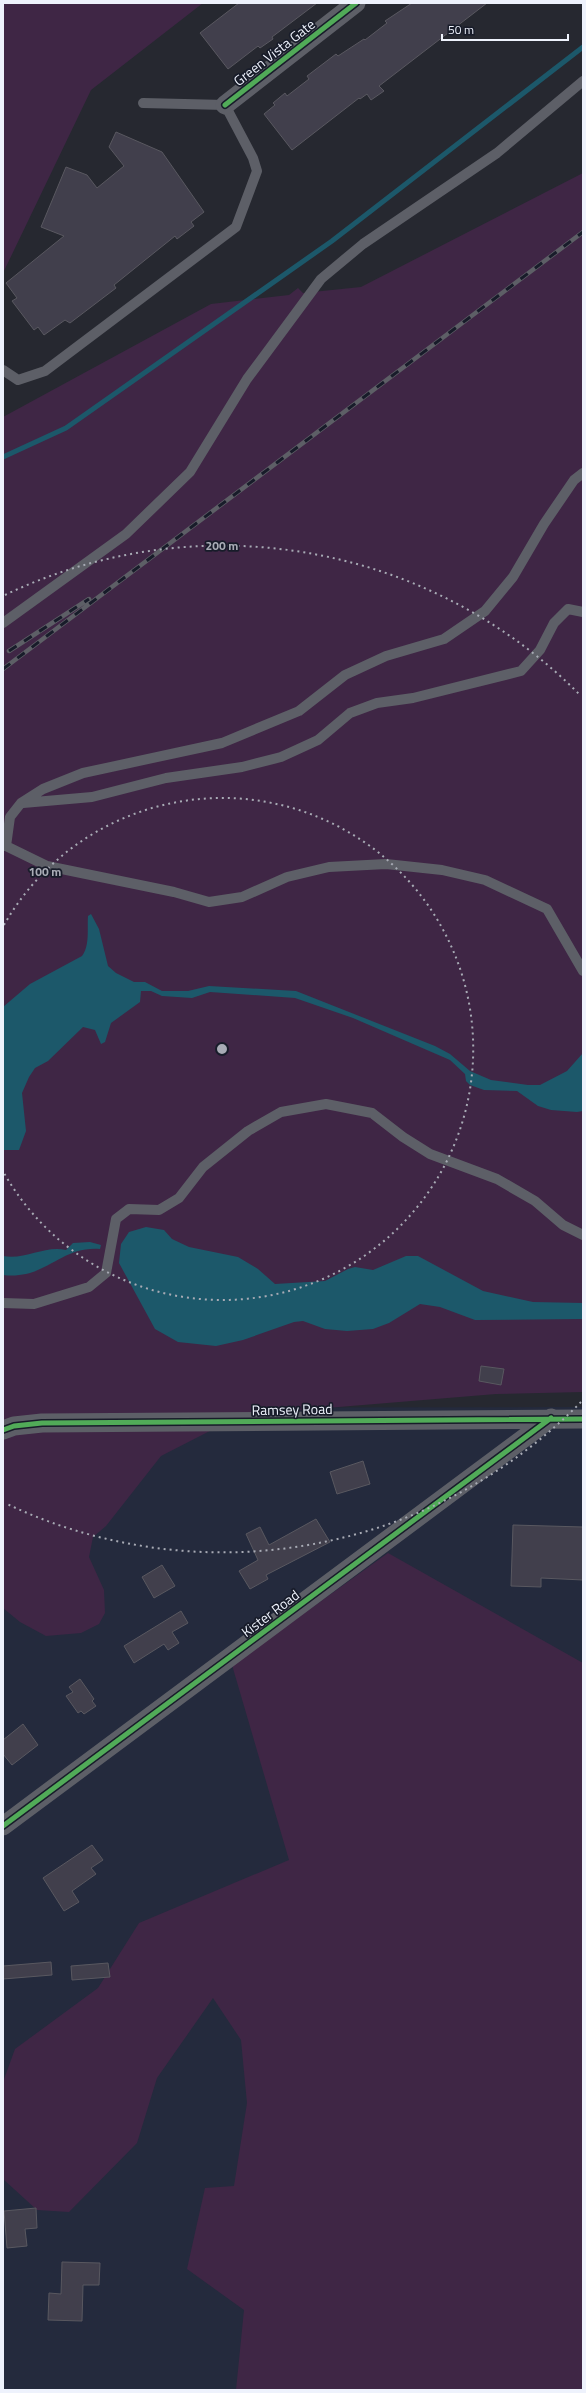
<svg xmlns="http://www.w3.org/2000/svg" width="586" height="2393" font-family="'Titillium Web',sans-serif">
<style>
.built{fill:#242a3d}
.green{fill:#3f2645}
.water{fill:#1c586a}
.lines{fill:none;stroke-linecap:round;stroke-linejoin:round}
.stream{stroke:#1c586a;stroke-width:5}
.building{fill:#413f4c;stroke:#595860}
.lane{stroke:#5d5f67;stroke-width:10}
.street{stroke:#5d5f67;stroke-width:19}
.rail-casing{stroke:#5d5f66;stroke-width:4.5}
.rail{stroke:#181c2a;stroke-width:3;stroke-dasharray:9;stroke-linecap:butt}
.cycleway-casing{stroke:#181c2a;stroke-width:8}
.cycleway{stroke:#51ab58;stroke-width:5}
.ring{fill:none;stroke:#a8abb5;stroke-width:2;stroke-dasharray:2 4}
.labels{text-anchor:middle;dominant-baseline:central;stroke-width:3.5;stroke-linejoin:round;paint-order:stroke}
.street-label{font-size:14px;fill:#eef2fc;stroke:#181c2a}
.centre{fill:#a8abb5;stroke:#181c2a;stroke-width:2}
.ring-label{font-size:12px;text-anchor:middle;font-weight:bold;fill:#a8abb5;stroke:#181c2a;stroke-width:3.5;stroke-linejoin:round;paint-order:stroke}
</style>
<rect width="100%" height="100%" fill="#262830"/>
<path class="built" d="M 583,1407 L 583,2390 L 3,2390 L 3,1408 Z"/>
<path class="green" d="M 3,3 L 203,3 L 91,90 L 3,273 Z
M 583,173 L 583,1392 L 496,1394 L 241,1415 L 161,1456 L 106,1526 L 93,1537 L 89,1557 L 104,1590 L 105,1613 L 99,1624 L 81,1633 L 46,1636 L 20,1622 L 3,1608 L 3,417 L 211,304 L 289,295 L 298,288 L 303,293 L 361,287 Z
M 388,1553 L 583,1663 L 583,2390 L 236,2390 L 244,2310 L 187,2269 L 205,2188 L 234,2186 L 247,2103 L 241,2040 L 213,1998 L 157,2078 L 137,2143 L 69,2212 L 37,2210 L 3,2179 L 3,2082 L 15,2049 L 98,1988 L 139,1923 L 289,1860 L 232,1665 Z"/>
<path class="water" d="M 91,914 L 99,929 L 108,966 L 116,973 L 134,982 L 145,982 L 162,991 L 188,991 L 209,986 L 296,991 L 435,1046 L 450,1054 L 470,1071 L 491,1080 L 528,1085 L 540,1085 L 567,1071 L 583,1053 L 583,1111 L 577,1112 L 551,1110 L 538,1106 L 517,1091 L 484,1090 L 470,1085 L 466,1081 L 465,1074 L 450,1060 L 353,1018 L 295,998 L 210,992 L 192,998 L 162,996 L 151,991 L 141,991 L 140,1002 L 111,1023 L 105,1042 L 101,1044 L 95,1030 L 83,1027 L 48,1061 L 35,1068 L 29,1077 L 22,1093 L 26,1131 L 19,1150 L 3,1150 L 3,1007 L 30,984 L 82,956 C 90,945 87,929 88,916 Z
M 146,1227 L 164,1230 L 172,1239 L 189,1247 L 238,1257 L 258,1269 L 275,1284 L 325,1281 L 348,1269 L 355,1267 L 373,1270 L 406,1256 L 418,1256 L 483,1291 L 533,1302 L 583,1303 L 583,1319 L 475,1320 L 440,1307 L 420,1304 L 389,1323 L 373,1329 L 347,1331 L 325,1329 L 303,1321 L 294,1322 L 243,1340 L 216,1346 L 178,1342 L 155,1329 L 119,1263 L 121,1244 L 129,1232 Z
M 90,1242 L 101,1245 L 100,1249 C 59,1246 47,1280 3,1275 L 3,1256 C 26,1260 45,1245 66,1250 L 73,1243 Z"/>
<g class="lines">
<path class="stream" d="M 3,457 L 66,428 L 332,241 L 583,47"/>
</g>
<path class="building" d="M 239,3 L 317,3 L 272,37 L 273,39 L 260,48 L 258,46 L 228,69 L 200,33 Z
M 412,3 L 487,3 L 379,86 L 384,91 L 371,100 L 367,94 L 360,99 L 359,98 L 292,150 L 264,114 L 275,105 L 273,103 L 285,93 L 287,96 L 309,79 L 307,76 L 336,54 L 338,56 L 364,39 L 365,40 L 387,23 L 385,21 Z
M 116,132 L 162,152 L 204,212 L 191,222 L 194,226 L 177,239 L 175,236 L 114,285 L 116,288 L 70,323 L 65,320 L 44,335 L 38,327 L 34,330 L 12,301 L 17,298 L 6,283 L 64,236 L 41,227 L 66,167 L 87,175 L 97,188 L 124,166 L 109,147 Z
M 481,1366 L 504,1369 L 501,1385 L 479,1381 Z
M 363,1461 L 370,1484 L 337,1494 L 330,1472 Z
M 316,1519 L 330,1542 L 266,1575 L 268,1579 L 250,1589 L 239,1571 L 258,1560 L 246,1534 L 260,1527 L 269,1545 Z
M 513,1525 L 583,1527 L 583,1580 L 541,1578 L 541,1587 L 511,1586 Z
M 162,1565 L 175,1586 L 154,1598 L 142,1577 Z
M 181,1611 L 188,1623 L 172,1632 L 179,1643 L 168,1650 L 164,1644 L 134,1663 L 124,1646 Z
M 80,1679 L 94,1699 L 92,1701 L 96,1706 L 84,1714 L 81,1711 L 78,1713 L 66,1696 L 73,1692 L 69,1687 Z
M 23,1724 L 38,1745 L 12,1765 L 3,1754 L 3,1740 Z
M 92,1845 L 103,1860 L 91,1868 L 96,1874 L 72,1891 L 79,1902 L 64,1911 L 43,1878 Z
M 51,1962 L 52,1975 L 3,1979 L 3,1966 Z
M 108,1963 L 110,1977 L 72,1980 L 71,1966 Z
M 36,2208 L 37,2228 L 25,2229 L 27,2246 L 7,2248 L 4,2211 Z
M 62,2262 L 100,2263 L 99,2285 L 83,2285 L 82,2321 L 48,2320 L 49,2293 L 61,2294 Z"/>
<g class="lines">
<path class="lane" d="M 3,370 L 18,380 L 45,371 L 236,227 L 257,171 L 253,158 L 225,105 L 143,103
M 3,623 L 126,534 L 190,472 L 247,379 L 321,279 L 363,244 L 497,153 L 583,81
M 23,803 L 92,797 L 166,778 L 242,767 L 281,757 L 318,740 L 350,713 L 377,703 L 413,698 L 521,671 L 540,650 L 554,623 L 568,609 L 583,612
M 3,846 L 6,846 L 10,817 L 21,803 L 43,789 L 83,773 L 222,743 L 299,711 L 345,675 L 386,656 L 444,639 L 485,611 L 513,577 L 544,524 L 574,480 L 583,473
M 6,846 L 47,866 L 174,892 L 209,902 L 242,897 L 287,877 L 329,867 L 386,864 L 442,870 L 485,880 L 547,909 L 583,971
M 3,1303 L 34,1304 L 89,1287 L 106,1273 L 116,1219 L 129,1209 L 159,1210 L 179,1198 L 203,1167 L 248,1131 L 281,1112 L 326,1104 L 372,1113 L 403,1137 L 430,1154 L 497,1179 L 535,1201 L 563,1225 L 583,1235"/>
<path class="street" d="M 225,105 L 356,3
M 3,1430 L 14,1426 L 42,1423 L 583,1419
M 3,1826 L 551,1418"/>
<g class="rail-casing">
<path id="rail" d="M 9,651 L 89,599
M 3,669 L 583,232"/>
</g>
<use href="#rail" class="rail"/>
<g class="cycleway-casing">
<path id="cycleway" d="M 225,105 L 356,3
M 3,1430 L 14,1426 L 42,1423 L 583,1419
M 3,1826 L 551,1418"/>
</g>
<use href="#cycleway" class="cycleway"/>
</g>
<g class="ring">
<path d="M4 925A251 251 0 1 1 4 1173"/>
<path d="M581 1402A503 503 0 0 1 5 1503M5 595A503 503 0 0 1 581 696"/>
</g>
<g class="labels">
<g class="street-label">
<text transform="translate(274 52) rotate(-38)">Green Vista Gate</text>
<text transform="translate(292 1409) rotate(-1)">Ramsey Road</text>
<text transform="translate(270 1613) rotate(-37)">Kister Road</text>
</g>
</g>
<circle cx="222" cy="1049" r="6" class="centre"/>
<g class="ring-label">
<text x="222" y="550">200 m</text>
<text x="45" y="876">100 m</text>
</g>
<rect width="586" height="2393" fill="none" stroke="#eef2fc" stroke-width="8"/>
<path d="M442 34v6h126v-6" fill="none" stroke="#eef2fc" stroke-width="2"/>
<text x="448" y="34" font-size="12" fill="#eef2fc" stroke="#181c2a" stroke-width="3" paint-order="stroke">50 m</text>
</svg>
